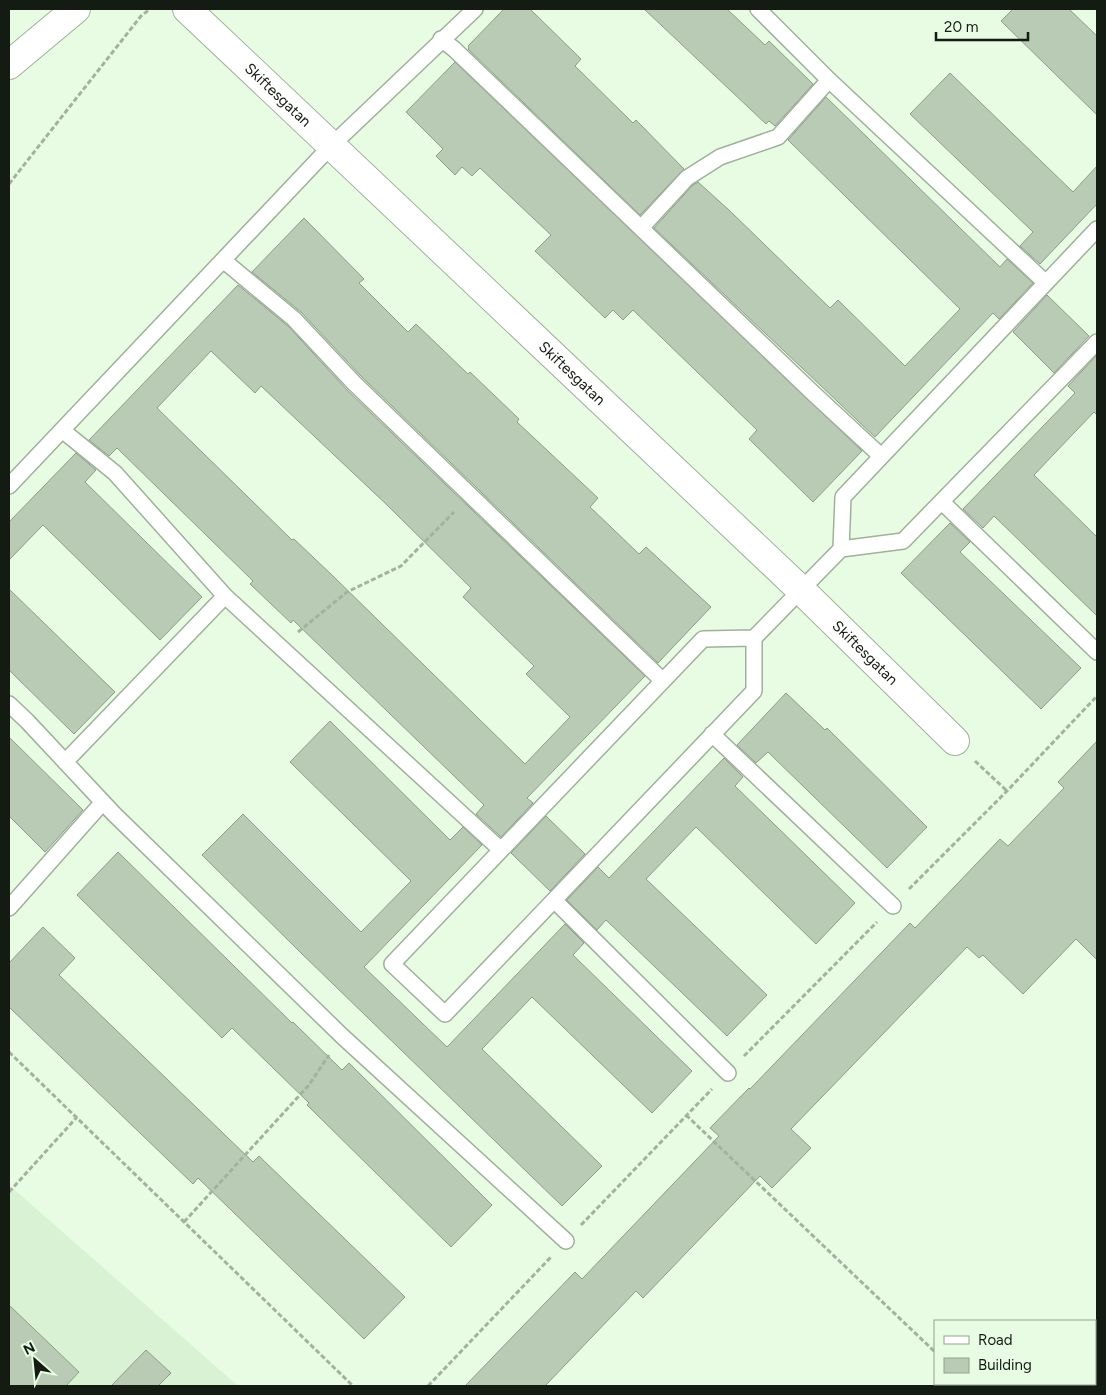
<svg xmlns="http://www.w3.org/2000/svg" width="1106" height="1395" font-family="Figtree,sans-serif">
<style>
.built{fill:#daf2d4}
.building{fill:#b9cbb4;stroke:#8d9e88;fill-rule:evenodd}
.lines{fill:none;stroke-linecap:round;stroke-linejoin:round}
.lane-casing{stroke:#9fb19a;stroke-width:18}
.street-casing{stroke:#9fb19a;stroke-width:30}
.secondary-casing{stroke:#9fb19a;stroke-width:30}
.path{stroke:#a3b29f;stroke-width:3;stroke-dasharray:5 2.5;stroke-linecap:butt}
.lane{stroke:#fff;stroke-width:15}
.street{stroke:#fff;stroke-width:28}
.secondary{stroke:#fff;stroke-width:28}
.labels{text-anchor:middle;dominant-baseline:central;stroke-width:4;stroke-linejoin:round;paint-order:stroke}
.street-label{font-size:15px;fill:#141b13;stroke:#e8fbe3}
</style>
<rect width="100%" height="100%" fill="#e8fbe3"/>
<path class="built" d="M 9,1185 L 238,1386 L 9,1386 Z"/>
<path class="building" d="M 504,9 L 530,9 L 581,59 L 575,66 L 633,123 L 636,120 L 684,169 L 640,215 L 468,49 L 469,48 L 468,46 Z
M 644,9 L 727,9 L 765,45 L 769,41 L 813,84 L 775,126 L 769,121 L 766,124 Z
M 1013,9 L 1069,9 L 1097,36 L 1097,115 L 1001,21 Z
M 455,62 L 862,451 L 813,502 L 749,439 L 757,430 L 633,310 L 623,320 L 613,310 L 605,318 L 535,251 L 551,235 L 480,168 L 472,176 L 462,167 L 455,175 L 436,156 L 443,149 L 406,112 Z
M 950,73 L 1073,192 L 1097,166 L 1097,204 L 1040,264 L 1020,246 L 1033,232 L 910,114 Z
M 826,97 L 1000,267 L 1007,259 L 1033,283 L 999,319 L 993,313 L 875,437 L 654,228 L 693,185 L 698,182 L 730,211 L 830,308 L 838,300 L 905,366 L 960,309 L 788,140 Z
M 304,218 L 364,279 L 359,283 L 408,332 L 416,324 L 468,374 L 470,372 L 519,419 L 517,422 L 598,498 L 590,507 L 613,529 L 639,554 L 646,547 L 711,607 L 658,663 L 361,376 L 301,312 L 252,272 Z
M 238,285 L 288,326 L 347,390 L 645,676 L 527,798 L 533,803 L 501,837 L 476,814 L 484,805 L 293,620 L 291,623 L 250,584 L 253,581 L 117,448 L 109,456 L 89,440 ZM 211,351 L 255,393 L 261,386 L 387,505 L 471,588 L 463,597 L 534,666 L 526,674 L 570,717 L 525,764 L 334,577 L 294,539 L 292,540 L 157,408 Z
M 1047,295 L 1089,336 L 1054,373 L 1013,332 Z
M 1097,355 L 1097,415 L 1094,412 L 1034,475 L 1097,537 L 1097,616 L 994,516 L 983,528 L 963,509 L 1075,393 L 1068,386 Z
M 76,453 L 96,470 L 85,482 L 202,597 L 160,640 L 43,525 L 9,560 L 9,522 Z
M 950,523 L 970,542 L 960,552 L 1081,668 L 1041,709 L 901,573 Z
M 9,589 L 115,692 L 74,734 L 9,670 Z
M 786,693 L 825,730 L 827,728 L 927,827 L 887,868 L 768,752 L 756,763 L 737,745 Z
M 330,721 L 450,840 L 463,827 L 482,845 L 364,967 L 447,1047 L 565,924 L 584,943 L 573,955 L 692,1071 L 652,1113 L 532,997 L 482,1049 L 602,1166 L 562,1206 L 301,953 L 202,855 L 243,814 L 361,932 L 411,881 L 290,762 Z
M 9,737 L 83,810 L 45,852 L 9,816 Z
M 1097,741 L 1097,960 L 1076,939 L 1023,994 L 983,955 L 979,958 L 967,947 L 791,1129 L 811,1148 L 772,1188 L 760,1176 L 643,1298 L 636,1291 L 545,1386 L 465,1386 L 575,1272 L 582,1279 L 719,1136 L 710,1128 L 749,1088 L 750,1089 L 910,923 L 915,928 L 1000,839 L 1008,846 L 1064,788 L 1058,782 Z
M 724,758 L 743,777 L 735,786 L 855,903 L 816,944 L 696,827 L 646,879 L 767,995 L 727,1036 L 606,920 L 597,930 L 567,900 L 598,867 L 609,878 Z
M 546,816 L 585,854 L 550,891 L 511,853 Z
M 118,852 L 292,1023 L 293,1022 L 342,1070 L 349,1063 L 492,1205 L 451,1247 L 307,1105 L 309,1103 L 232,1028 L 222,1038 L 77,895 Z
M 43,927 L 75,958 L 59,975 L 253,1162 L 259,1156 L 405,1297 L 364,1339 L 198,1178 L 193,1184 L 9,1007 L 9,963 Z
M 9,1305 L 79,1372 L 66,1386 L 9,1386 Z
M 146,1350 L 171,1373 L 158,1386 L 111,1386 Z"/>
<g class="lines">
<g class="lane-casing">
<path id="lane" d="M 758,9 L 829,80
M 441,39 L 454,49 L 814,394 L 881,456
M 641,228 L 687,178 L 720,157 L 778,137 L 829,80 L 1046,283
M 223,260 L 294,319 L 354,383 L 663,681
M 62,430 L 115,473 L 225,596 L 65,762
M 9,486 L 331,146 L 475,9
M 942,502 L 1097,652
M 841,549 L 903,541 L 1097,342
M 225,596 L 501,850
M 754,638 L 703,639 L 392,964 L 445,1014 L 754,691 L 754,638 L 841,549 L 843,497 L 1097,229
M 9,704 L 27,721 L 114,814 L 342,1036 L 566,1241
M 712,734 L 893,906
M 554,900 L 728,1073
M 9,908 L 103,802"/>
</g>
<g class="street-casing">
<g id="street">
<path id="s1" d="M 187,9 L 801,590 L 955,741"/>
</g>
</g>
<g class="secondary-casing">
<path id="secondary" d="M 9,65 L 76,9"/>
</g>
<path class="path" d="M 9,184 L 141,16 L 150,9
M 298,632 L 347,592 L 401,566 L 454,512
M 975,761 L 1007,791
M 909,889 L 1007,791 L 1097,696
M 9,1052 L 353,1386
M 744,1056 L 877,922
M 686,1115 L 935,1352
M 9,1192 L 77,1117
M 184,1222 L 309,1085 L 329,1055
M 581,1225 L 712,1089
M 968,1384 L 971,1386
M 428,1386 L 551,1257"/>
<use href="#lane" class="lane"/>
<use href="#street" class="street"/>
<use href="#secondary" class="secondary"/>
</g>
<g class="labels">
<g class="street-label">
<text stroke="none"><textPath href="#s1" startOffset="125">Skiftesgatan</textPath></text>
<text stroke="none"><textPath href="#s1" startOffset="530">Skiftesgatan</textPath></text>
<text stroke="none"><textPath href="#s1" startOffset="935">Skiftesgatan</textPath></text>
</g>
</g>
<rect width="1106" height="1395" fill="none" stroke="#141b13" stroke-width="20"/>
<rect x="934" y="1320" width="162" height="65" fill="#e8fbe3" stroke="#93a190"/>
<rect x="944" y="1336" width="25" height="8" fill="#ffffff" stroke="#93a190"/>
<text x="978" y="1345" font-size="15" fill="#141b13">Road</text>
<rect x="944" y="1358" width="25" height="15" fill="#b9cbb4" stroke="#93a190"/>
<text x="978" y="1370" font-size="15" fill="#141b13">Building</text>
<g transform="translate(35 1360) rotate(333)" stroke="#e8fbe3" stroke-width="4" paint-order="stroke">
<path d="M0-4L9 19L0 12L-9 19Z" fill="#141b13"/>
<text y="-8" font-size="14" font-weight="bold" text-anchor="middle" fill="#141b13">N</text>
</g>
<path d="M936 32v8h92v-8" fill="none" stroke="#141b13" stroke-width="2.5"/>
<text x="944" y="32" font-size="15" fill="#141b13" stroke="#e8fbe3" stroke-width="4" paint-order="stroke">20 m</text>
</svg>
